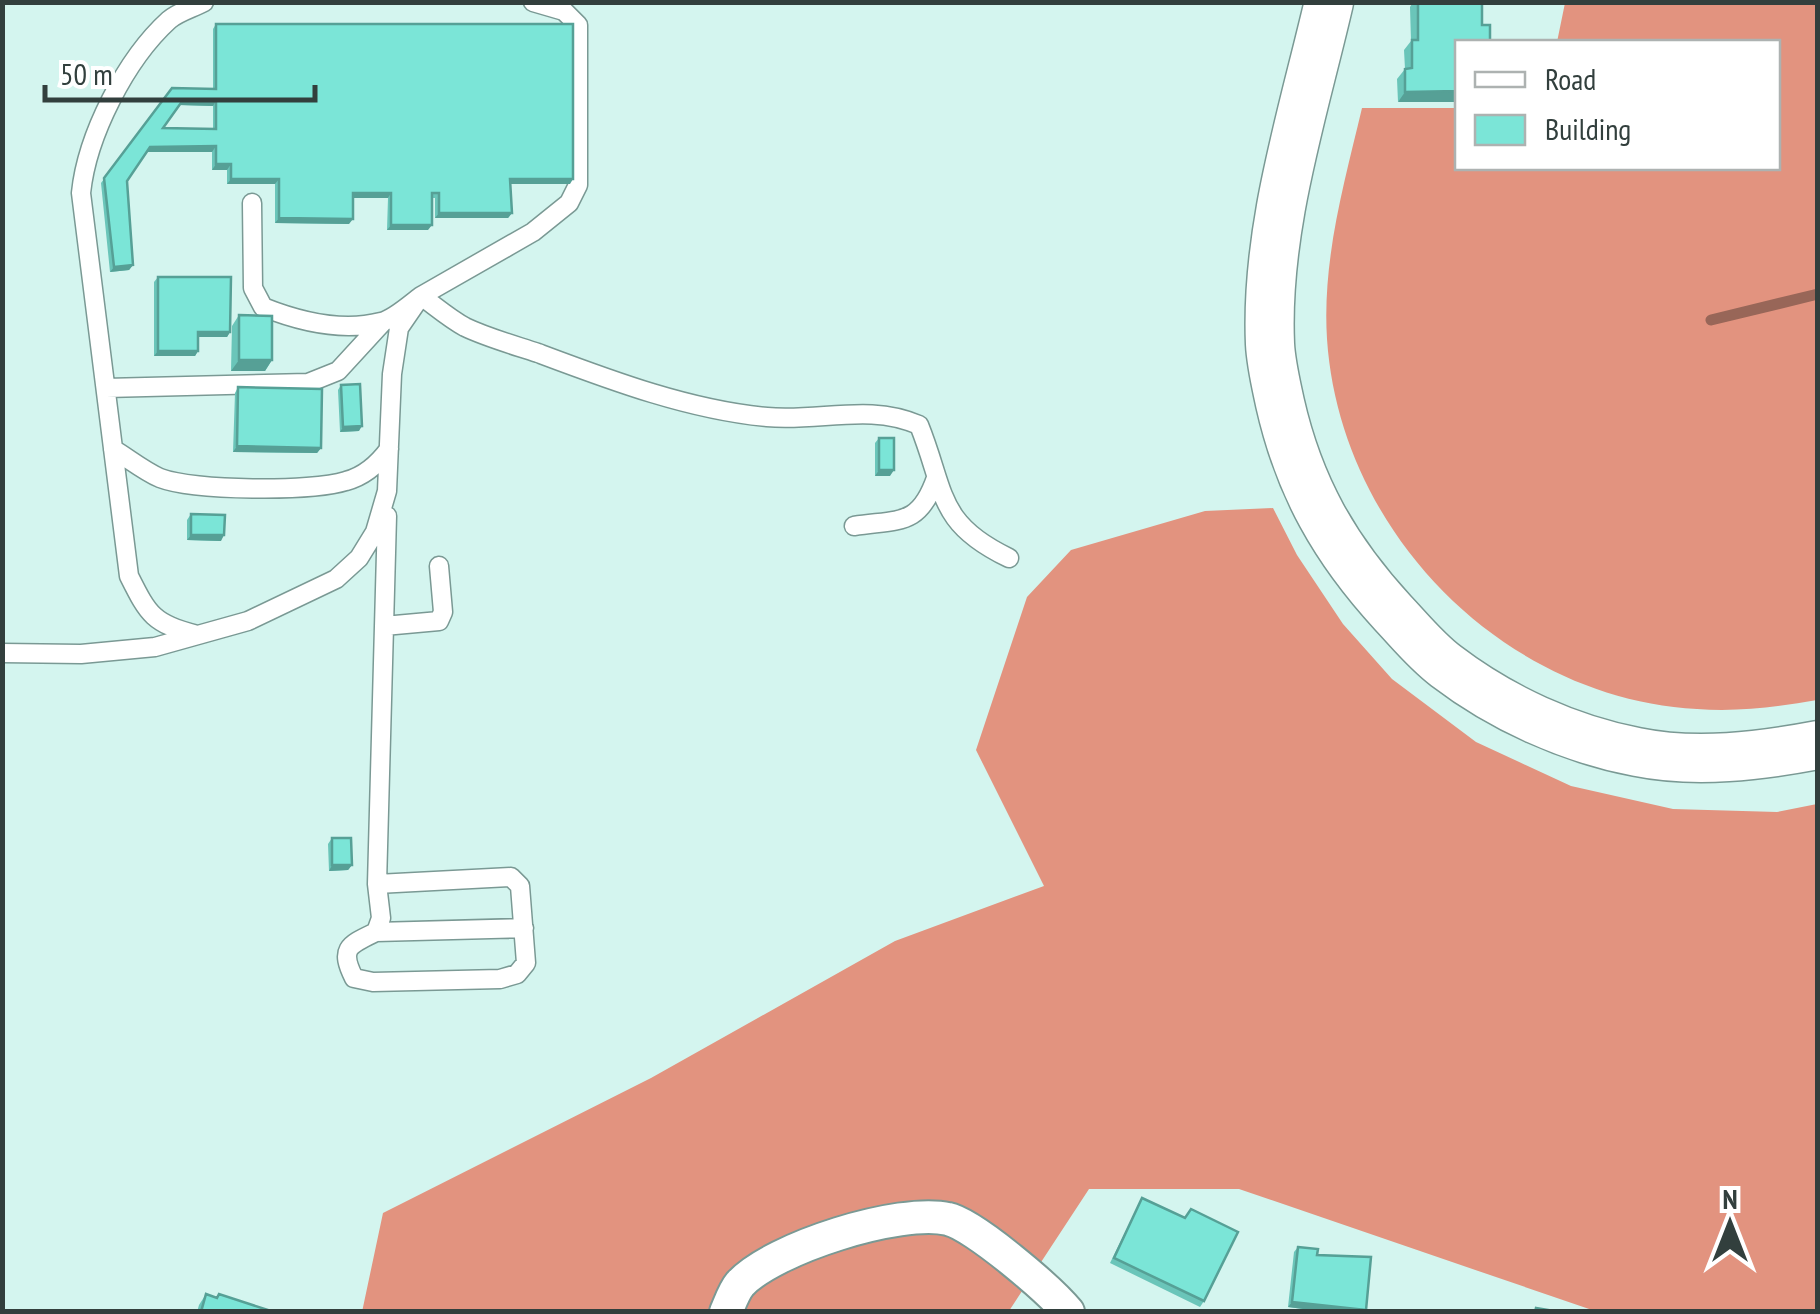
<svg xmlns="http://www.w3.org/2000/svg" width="1820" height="1314" font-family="'PT Sans Narrow',sans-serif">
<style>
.forest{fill:#e2937f}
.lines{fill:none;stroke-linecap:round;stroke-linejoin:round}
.stream{stroke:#986658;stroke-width:11}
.lane-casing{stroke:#7a9994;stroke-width:21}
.street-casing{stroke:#7a9994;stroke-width:36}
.secondary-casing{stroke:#7a9994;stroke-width:51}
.lane{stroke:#fff;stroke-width:18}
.street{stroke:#fff;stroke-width:32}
.secondary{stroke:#fff;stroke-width:48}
.wall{fill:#6ac5b9;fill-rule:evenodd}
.shaded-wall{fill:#56a096}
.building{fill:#7be5d7;stroke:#56a096;stroke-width:2.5;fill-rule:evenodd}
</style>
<rect width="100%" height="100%" fill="#d4f5ef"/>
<path class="forest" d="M 1565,3 L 1817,3 L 1817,700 C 1778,707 1738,712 1697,709 C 1503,698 1340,532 1327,339 C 1322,260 1344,184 1362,108 L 1457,108 L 1458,168 L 1778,168 L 1778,42 L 1557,42 Z
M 1273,508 L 1297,555 L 1343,624 L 1392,679 L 1476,742 L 1571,786 L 1673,809 L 1777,812 L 1817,804 L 1817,1311 L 1595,1311 L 1239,1189 L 1089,1189 L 1009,1311 L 362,1312 L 383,1213 L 651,1078 L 895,941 L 1044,886 L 976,750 L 1027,597 L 1071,550 L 1205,511 Z"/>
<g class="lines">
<path class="stream" d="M 1711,320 L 1818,294"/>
<g class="lane-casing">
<path id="lane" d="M 252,203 L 253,288 L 263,307 C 298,321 342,332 381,322 C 394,319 410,304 421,296 C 435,306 450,319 465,327 C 488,338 514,345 538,353 C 610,380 689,410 767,417 C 820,422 869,403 919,425 C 946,492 936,523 1009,558
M 106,388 L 308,383 L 338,371 L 383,322
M 113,449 C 128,458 144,471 160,478 C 194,491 311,492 346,481 C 365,476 378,464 389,449
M 854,526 C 899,519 919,527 936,478
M 384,626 L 439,621 L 443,612 L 439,566
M 197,635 C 153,623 149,616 129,576 L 81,193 C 87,135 126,59 169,20 C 178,12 193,8 204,2
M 2,653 L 81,654 L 155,647 L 248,621 L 336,579 L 359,558 L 375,532 L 387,491 L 392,374 L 399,328 L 421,296 L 533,232 L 569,203 L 578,185 L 578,25 L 564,11 L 533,2
M 377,884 L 381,918 L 376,932 C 349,945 339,948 354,978 L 373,982 L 500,979 L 517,974 L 526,963 L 520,886 L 511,877 L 377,884 L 387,516
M 376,932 L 524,928"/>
</g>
<g class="street-casing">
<path id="street" d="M 726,1312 C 730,1303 734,1291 740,1284 C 773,1248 900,1208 948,1219 C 973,1224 1050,1290 1068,1312"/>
</g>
<g class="secondary-casing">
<path id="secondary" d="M 1329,2 C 1303,114 1265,229 1270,344 C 1271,364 1276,384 1280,403 C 1299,487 1335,550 1393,613 C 1410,631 1426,651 1446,666 C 1501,708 1569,739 1637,752 C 1696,764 1760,756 1818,745"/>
</g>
<use href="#lane" class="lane"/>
<use href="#street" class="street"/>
<use href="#secondary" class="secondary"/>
</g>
<path class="wall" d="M 1413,2 L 1482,2 L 1482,25 L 1398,102 L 1397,79 L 1405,69 L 1404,50 L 1411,41 L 1410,7 Z
M 216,24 L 570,184 L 510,184 L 512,213 L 508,218 L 435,218 L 435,198 L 432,198 L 428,230 L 387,230 L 388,198 L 353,198 L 349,224 L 275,223 L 275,184 L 227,184 L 227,170 L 212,170 L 212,152 L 147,152 L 127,181 L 133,265 L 129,270 L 110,272 L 101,183 L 172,88 L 213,89 L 213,29 ZM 179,105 L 213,106 L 213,129 L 163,128 Z
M 158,277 L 230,332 L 227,337 L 198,337 L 198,351 L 195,356 L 154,356 L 154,282 Z
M 239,315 L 272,360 L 265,371 L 231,371 L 232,326 Z
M 341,385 L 359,431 L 340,432 L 338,390 Z
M 238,387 L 321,448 L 317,453 L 233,452 L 235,393 Z
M 879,438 L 890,476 L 875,476 L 875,443 Z
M 191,514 L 221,541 L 187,540 L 187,520 Z
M 332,838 L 352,865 L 348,870 L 329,871 L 328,844 Z
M 1142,1198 L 1204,1301 L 1200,1307 L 1110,1263 Z
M 1298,1247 L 1317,1255 L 1366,1310 L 1365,1312 L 1326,1312 L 1288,1307 L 1294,1252 Z
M 206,1294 L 216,1298 L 219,1294 L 274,1312 L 197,1312 L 199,1305 Z"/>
<path class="shaded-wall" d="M 1458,91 L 1458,102 L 1398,102 L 1405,92 Z
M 183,100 L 216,101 L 213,106 L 179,105 Z
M 216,146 L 212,152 L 147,152 L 150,147 Z
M 216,164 L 231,164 L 227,170 L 212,170 Z
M 231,179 L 279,179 L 275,184 L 227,184 Z
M 510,179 L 573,179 L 570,184 L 507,184 Z
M 353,193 L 391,193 L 388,198 L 349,198 Z
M 439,213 L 512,213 L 508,218 L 435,218 Z
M 279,218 L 353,219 L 349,224 L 275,223 Z
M 391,225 L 432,225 L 428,230 L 387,230 Z
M 133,265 L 129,270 L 110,272 L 114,267 Z
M 198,332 L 230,332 L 227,337 L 195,337 Z
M 158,351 L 198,351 L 195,356 L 154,356 Z
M 239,360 L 272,360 L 265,371 L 231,371 Z
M 362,426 L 359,431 L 340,432 L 343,427 Z
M 237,446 L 321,448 L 317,453 L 233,452 Z
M 879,470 L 894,470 L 890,476 L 875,476 Z
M 191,535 L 224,535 L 221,541 L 187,540 Z
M 332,865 L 352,865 L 348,870 L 329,871 Z
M 1292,1302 L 1366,1310 L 1326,1312 L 1288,1307 Z"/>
<path class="building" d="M 1418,2 L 1482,2 L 1482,25 L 1490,25 L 1490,42 L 1458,42 L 1458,91 L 1405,92 L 1405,69 L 1412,68 L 1412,40 L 1418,40 Z
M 216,24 L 573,24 L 573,179 L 510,179 L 512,213 L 439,213 L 439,193 L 432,193 L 432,225 L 391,225 L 391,193 L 353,193 L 353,219 L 279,218 L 279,179 L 231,179 L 231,164 L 216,164 L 216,146 L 150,147 L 127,181 L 133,265 L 114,267 L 104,178 L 172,88 L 216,89 ZM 183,100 L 216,101 L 216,129 L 163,128 Z
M 158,277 L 231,277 L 230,332 L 198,332 L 198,351 L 158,351 Z
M 239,315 L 272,316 L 272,360 L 239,360 Z
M 360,384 L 362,426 L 343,427 L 341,385 Z
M 238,387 L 322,389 L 321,448 L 237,446 Z
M 879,438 L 894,438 L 894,470 L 879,470 Z
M 191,514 L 225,515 L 224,535 L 191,535 Z
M 332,838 L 351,838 L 352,865 L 332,865 Z
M 1142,1198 L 1185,1218 L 1191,1209 L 1238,1232 L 1204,1301 L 1114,1258 Z
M 1298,1247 L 1318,1249 L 1317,1255 L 1371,1257 L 1366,1310 L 1292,1302 Z
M 206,1294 L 217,1298 L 219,1294 L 274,1312 L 201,1312 Z
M 1536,1308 L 1560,1312 L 1535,1312 Z"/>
<rect width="1820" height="1314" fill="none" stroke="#323f3d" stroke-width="10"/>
<rect x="1455" y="40" width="325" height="130" fill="#ffffff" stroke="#adb2b1" stroke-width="2.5"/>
<rect x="1475" y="72" width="50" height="15" fill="#ffffff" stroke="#adb2b1" stroke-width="2.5"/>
<text x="1545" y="90" font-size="30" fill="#323f3d">Road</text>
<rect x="1475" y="115" width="50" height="30" fill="#7be5d7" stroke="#adb2b1" stroke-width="2.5"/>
<text x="1545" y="140" font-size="30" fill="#323f3d">Building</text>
<g transform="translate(1730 1224)" stroke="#ffffff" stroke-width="8" paint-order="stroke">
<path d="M0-8L18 38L0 25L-18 38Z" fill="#323f3d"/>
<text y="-15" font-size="28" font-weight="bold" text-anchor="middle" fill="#323f3d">N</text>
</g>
<path d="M45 85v15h270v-15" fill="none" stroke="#323f3d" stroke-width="5"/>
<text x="60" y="85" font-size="30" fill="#323f3d" stroke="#ffffff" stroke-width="8" paint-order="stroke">50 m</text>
</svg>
